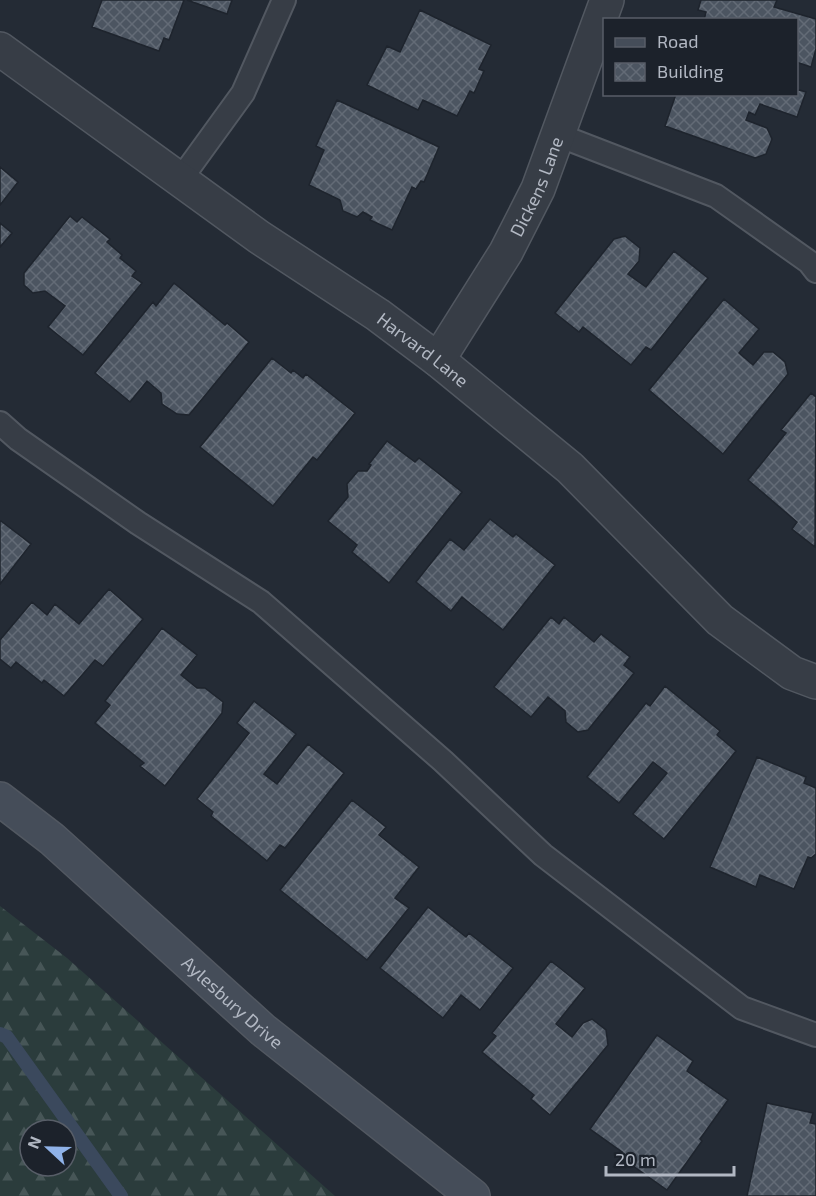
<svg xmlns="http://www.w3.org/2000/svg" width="816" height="1196" font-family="'Exo 2',sans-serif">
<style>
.forest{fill:url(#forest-firs);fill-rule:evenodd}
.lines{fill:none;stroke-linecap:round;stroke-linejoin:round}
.stream{stroke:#3b495d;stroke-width:14}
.building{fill:url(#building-cross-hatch);stroke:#1e242d;stroke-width:1.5}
.lane-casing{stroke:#525861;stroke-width:26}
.street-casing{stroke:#525861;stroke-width:36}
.secondary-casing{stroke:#525861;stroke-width:36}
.lane{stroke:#373d46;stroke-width:22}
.street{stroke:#373d46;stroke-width:33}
.secondary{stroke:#454d59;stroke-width:33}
.labels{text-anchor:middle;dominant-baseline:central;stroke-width:4.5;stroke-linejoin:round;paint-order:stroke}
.street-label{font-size:18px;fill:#b2b8c3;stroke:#1c222b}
</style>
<defs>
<pattern id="forest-firs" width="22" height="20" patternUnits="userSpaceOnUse" patternTransform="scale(1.5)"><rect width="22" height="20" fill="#2b3c3c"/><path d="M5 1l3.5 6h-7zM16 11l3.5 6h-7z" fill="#475657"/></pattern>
<pattern id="building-cross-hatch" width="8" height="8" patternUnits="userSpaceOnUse" patternTransform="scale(1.5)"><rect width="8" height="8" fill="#4c5561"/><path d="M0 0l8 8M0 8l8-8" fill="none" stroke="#636b76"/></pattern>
</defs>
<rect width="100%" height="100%" fill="#242b35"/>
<path class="forest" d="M 0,906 L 67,958 L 335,1196 L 0,1196 ZM 30,1130 L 66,1130 L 66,1166 L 30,1166 Z"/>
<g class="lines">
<path class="stream" d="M 0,1034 L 7,1037 L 121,1196"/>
</g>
<path class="building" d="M 102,0 L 184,0 L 169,40 L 164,38 L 159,51 L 92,27 Z
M 187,0 L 232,0 L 227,14 Z
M 701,0 L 777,0 L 774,7 L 816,19 L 816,49 L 811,67 L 796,62 L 796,20 L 704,20 L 706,12 L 698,10 Z
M 420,10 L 491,45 L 479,69 L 484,71 L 474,93 L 470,91 L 457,116 L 423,100 L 418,110 L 367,85 L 387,46 L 400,52 Z
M 796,89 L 806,92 L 797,117 L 760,104 L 755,115 L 749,112 L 746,120 L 767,128 L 772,139 L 766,154 L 755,158 L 665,126 L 676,94 L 796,94 Z
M 337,100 L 439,147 L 424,182 L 421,181 L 416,189 L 412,187 L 392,230 L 370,220 L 372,217 L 363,212 L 357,217 L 343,211 L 340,200 L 309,185 L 324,150 L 316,146 Z
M 0,167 L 18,182 L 0,205 Z
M 70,216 L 77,222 L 82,217 L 110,239 L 107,242 L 122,255 L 120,258 L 136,271 L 132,276 L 142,283 L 83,355 L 48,327 L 65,306 L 45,291 L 33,293 L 24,285 L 24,273 Z
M 0,223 L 12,233 L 0,247 Z
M 625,236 L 640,248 L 639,261 L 628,274 L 646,287 L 674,251 L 708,278 L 651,350 L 646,347 L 631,365 L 583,327 L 579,332 L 555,313 L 614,239 Z
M 174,283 L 225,325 L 227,323 L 249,342 L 189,415 L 177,414 L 162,404 L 161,393 L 147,381 L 130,402 L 95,373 L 153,302 L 156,306 Z
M 724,299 L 759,329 L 739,353 L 753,365 L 764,352 L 773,352 L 785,362 L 788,374 L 723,454 L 649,390 Z
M 272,358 L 291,373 L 293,370 L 303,378 L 306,374 L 355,413 L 317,460 L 313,457 L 273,506 L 200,447 Z
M 811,393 L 816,397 L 815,547 L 792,529 L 797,522 L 748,480 L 786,433 L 781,430 Z
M 387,441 L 415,462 L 419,458 L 462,492 L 389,583 L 352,552 L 357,545 L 328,521 L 348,497 L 347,484 L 358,471 L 367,471 L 371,465 L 369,464 Z
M 490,519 L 513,537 L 516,534 L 555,565 L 503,630 L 462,597 L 451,611 L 416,582 L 450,539 L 464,550 Z
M 1,521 L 31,544 L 0,584 L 0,522 Z
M 109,589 L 143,619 L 103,666 L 95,660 L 64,696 L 44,680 L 42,683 L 16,662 L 11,668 L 0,659 L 0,640 L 32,602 L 47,615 L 55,604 L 79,624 Z
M 551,617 L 559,624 L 564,617 L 594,642 L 601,634 L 630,657 L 624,665 L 634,673 L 588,730 L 578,732 L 566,722 L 565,711 L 548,697 L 531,717 L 494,687 Z
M 162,628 L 197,655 L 181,675 L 197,688 L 205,688 L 223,702 L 222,713 L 165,786 L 140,766 L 144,763 L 95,723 L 110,705 L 105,701 Z
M 665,686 L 720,731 L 717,735 L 736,751 L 664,839 L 633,814 L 667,773 L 653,762 L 619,803 L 587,777 L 646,703 L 650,706 Z
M 254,701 L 296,734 L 264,774 L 277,784 L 308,744 L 344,773 L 285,848 L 280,845 L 267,861 L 211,816 L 213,812 L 197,799 L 249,733 L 237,723 Z
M 757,757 L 806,777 L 804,783 L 816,788 L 816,854 L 811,858 L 808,857 L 794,889 L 760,875 L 756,887 L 710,867 Z
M 352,800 L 386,827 L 379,835 L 419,867 L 395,898 L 409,908 L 367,960 L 280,890 Z
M 428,907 L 466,937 L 469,933 L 513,968 L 480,1010 L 461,995 L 443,1018 L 380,968 Z
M 551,961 L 585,988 L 556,1024 L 572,1037 L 583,1023 L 592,1019 L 606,1030 L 608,1045 L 550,1115 L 531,1099 L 534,1095 L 482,1052 L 496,1036 L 492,1033 Z
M 657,1035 L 693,1061 L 687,1071 L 728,1100 L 700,1139 L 702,1141 L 667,1190 L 619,1156 L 622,1152 L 590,1129 Z
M 767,1103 L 813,1113 L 810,1123 L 816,1124 L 816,1196 L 747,1196 Z"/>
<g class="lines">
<g class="lane-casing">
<path id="lane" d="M 558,135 L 716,196 L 809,262 L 816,271
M 180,180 L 243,93 L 284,0
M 0,423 L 18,439 L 138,523 L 261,602 L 443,761 L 543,855 L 742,1008 L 816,1035"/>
</g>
<g class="street-casing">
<g id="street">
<path id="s1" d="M 0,49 L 259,237 L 378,315 L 438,360 L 570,468 L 720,620 L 792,673 L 816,682"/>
<path id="s2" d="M 438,360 L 506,252 L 538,189 L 607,0"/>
</g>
</g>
<g class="secondary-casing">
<g id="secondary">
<path id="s3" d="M 0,799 L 52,839 L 263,1030 L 473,1196"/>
</g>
</g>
<use href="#lane" class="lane"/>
<use href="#street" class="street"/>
<use href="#secondary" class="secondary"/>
</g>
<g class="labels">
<g class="street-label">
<text stroke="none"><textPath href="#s2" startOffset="200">Dickens Lane</textPath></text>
<text stroke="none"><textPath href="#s1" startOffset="519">Harvard Lane</textPath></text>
<text stroke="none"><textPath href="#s3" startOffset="309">Aylesbury Drive</textPath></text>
</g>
</g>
<rect x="603" y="18" width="195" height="78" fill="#1c222b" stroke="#585e68" stroke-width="1.5"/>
<rect x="615" y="38" width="30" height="9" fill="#454d59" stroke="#585e68" stroke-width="1.5"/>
<text x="657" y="48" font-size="18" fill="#b2b8c3">Road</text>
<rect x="615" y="63" width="30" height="18" fill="url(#building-cross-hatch)" stroke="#585e68" stroke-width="1.5"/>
<text x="657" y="78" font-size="18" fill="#b2b8c3">Building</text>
<g transform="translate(48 1148) rotate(292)"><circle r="28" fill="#1c222b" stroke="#585e68" stroke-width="1.5"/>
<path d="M0-4.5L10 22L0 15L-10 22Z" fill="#90b3e9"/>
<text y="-9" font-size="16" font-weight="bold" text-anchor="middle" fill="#b2b8c3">N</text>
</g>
<path d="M606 1166v9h128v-9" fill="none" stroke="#b2b8c3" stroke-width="3"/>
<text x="615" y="1166" font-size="18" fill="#b2b8c3" stroke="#1c222b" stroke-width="4.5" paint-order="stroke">20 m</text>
</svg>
